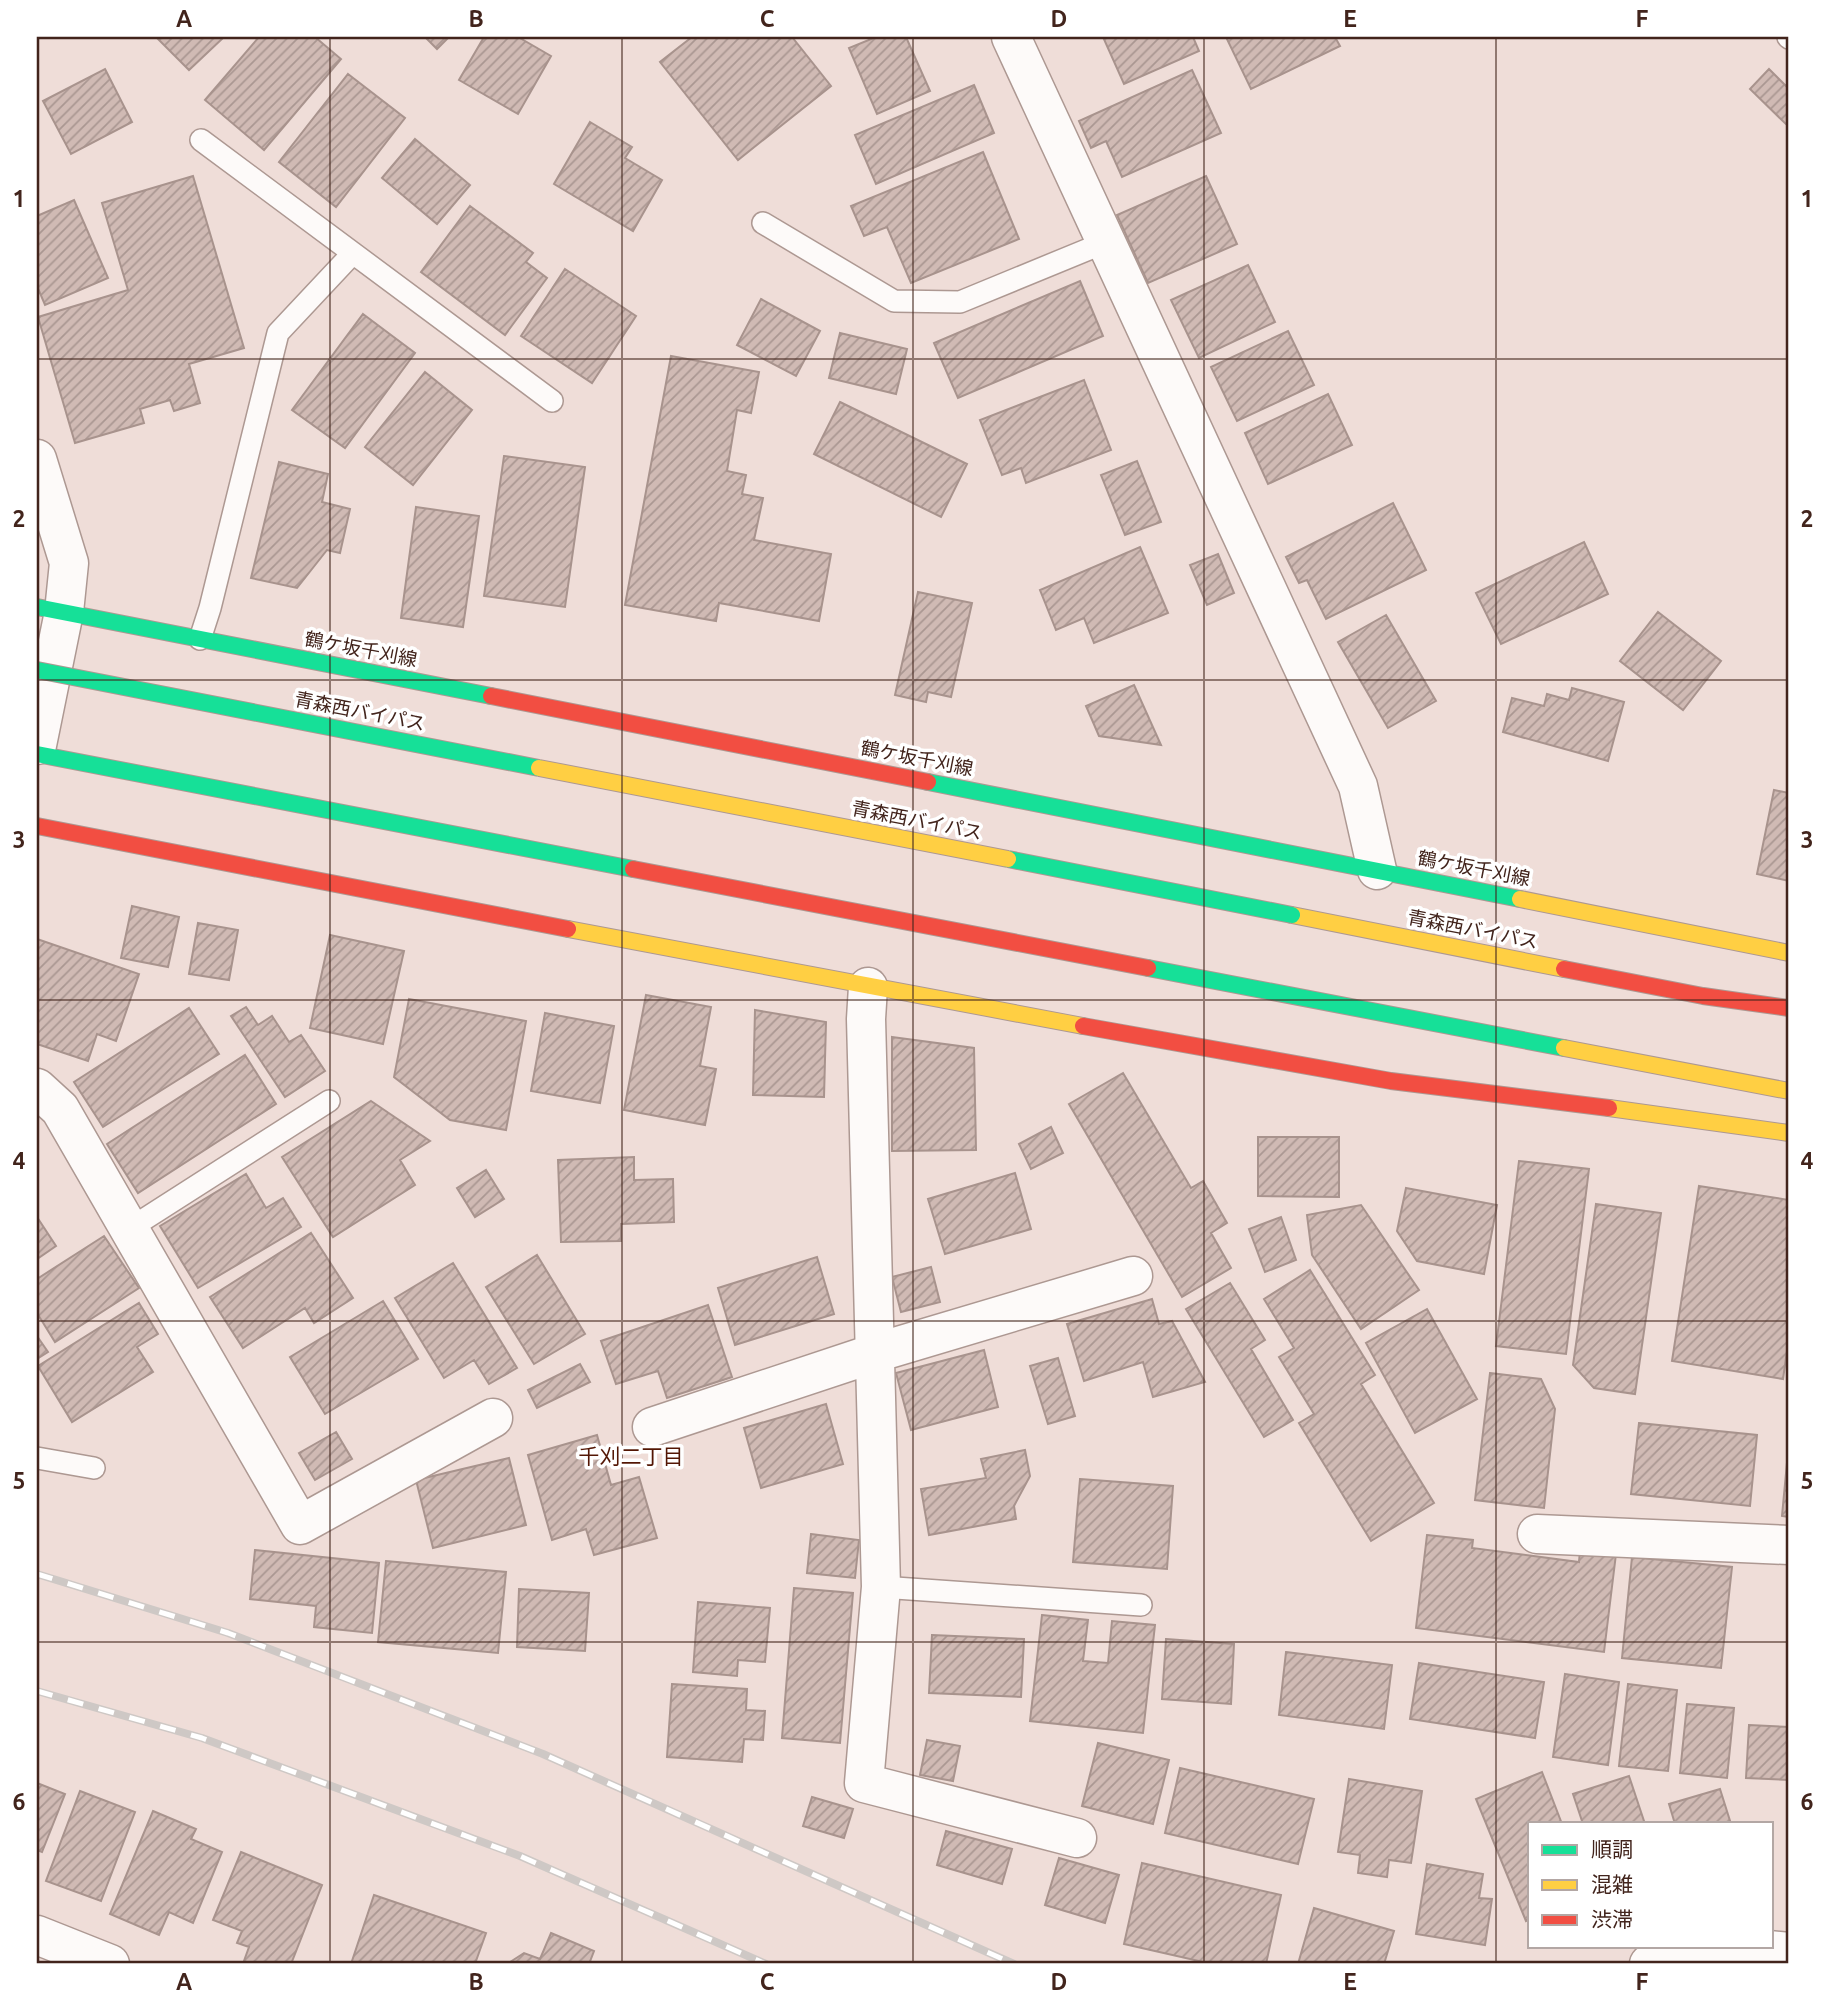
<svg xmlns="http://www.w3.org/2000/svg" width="1826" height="2001" font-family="Ubuntu,'Noto Sans JP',sans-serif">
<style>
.building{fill:url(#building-hatch);stroke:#a8938d;stroke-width:2}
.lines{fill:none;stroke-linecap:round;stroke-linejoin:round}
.lane-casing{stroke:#ad9892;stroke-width:24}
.street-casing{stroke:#ad9892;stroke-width:41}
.fast-casing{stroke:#ad9892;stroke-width:18}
.slow-casing{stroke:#ad9892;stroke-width:18}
.jam-casing{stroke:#ad9892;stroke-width:18}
.lane{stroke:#fdfaf9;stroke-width:21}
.street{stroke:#fdfaf9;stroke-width:38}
.fast{stroke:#16e098;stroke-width:16}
.slow{stroke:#ffcf43;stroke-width:16}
.jam{stroke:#f24e42;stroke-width:16}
.rail-casing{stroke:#cec8c5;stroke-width:8}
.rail{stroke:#fff;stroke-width:5;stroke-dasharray:16;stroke-linecap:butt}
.fast-bridge-casing{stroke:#ad9892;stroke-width:18;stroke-linecap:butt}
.slow-bridge-casing{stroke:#ad9892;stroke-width:18;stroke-linecap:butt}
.fast-bridge{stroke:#16e098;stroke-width:16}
.slow-bridge{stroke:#ffcf43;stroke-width:16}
.grid{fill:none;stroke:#42241c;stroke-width:2;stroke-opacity:0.55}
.labels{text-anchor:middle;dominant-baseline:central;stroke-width:7;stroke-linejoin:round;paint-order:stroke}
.street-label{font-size:19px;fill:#42241c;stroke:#fff}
.neighbourhood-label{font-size:21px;fill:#531604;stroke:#fff}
.neatline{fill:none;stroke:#42241c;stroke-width:2.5}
.grid-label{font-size:23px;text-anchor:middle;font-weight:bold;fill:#42241c}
</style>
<defs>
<pattern id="building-hatch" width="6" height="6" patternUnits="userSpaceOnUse" patternTransform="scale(1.75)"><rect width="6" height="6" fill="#d0bab4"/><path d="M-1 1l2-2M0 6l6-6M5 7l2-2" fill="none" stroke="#aa9792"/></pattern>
</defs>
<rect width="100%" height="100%" fill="#efddd8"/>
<path class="building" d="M 156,37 L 224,37 L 189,70 Z
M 259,37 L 315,37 L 341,59 L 264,150 L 205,100 Z
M 425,37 L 449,37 L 437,49 Z
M 484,37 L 518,37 L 551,56 L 518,114 L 459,80 Z
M 692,37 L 792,37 L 831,86 L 738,160 L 660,62 Z
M 876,37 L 906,37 L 930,91 L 877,114 L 849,48 Z
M 1103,37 L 1193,37 L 1199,51 L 1124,84 Z
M 1226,37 L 1335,37 L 1340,46 L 1251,89 Z
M 105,69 L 132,122 L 71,154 L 43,101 Z
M 1769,69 L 1786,86 L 1789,83 L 1789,127 L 1750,89 Z
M 1192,70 L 1221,133 L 1122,177 L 1106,141 L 1091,148 L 1079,121 Z
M 348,74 L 405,118 L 336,207 L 279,162 Z
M 974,85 L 994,133 L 876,184 L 855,135 Z
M 590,122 L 632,147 L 625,158 L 662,180 L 633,231 L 554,184 Z
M 415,139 L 470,185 L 437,224 L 382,178 Z
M 983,152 L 1019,239 L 911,283 L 887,227 L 864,236 L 851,206 Z
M 193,176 L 244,348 L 189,364 L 200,403 L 174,411 L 170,400 L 140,409 L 144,423 L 75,443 L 38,317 L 128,290 L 102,203 Z
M 1206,176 L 1237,244 L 1148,283 L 1117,215 Z
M 74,200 L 108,278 L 45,305 L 37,286 L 37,216 Z
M 470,206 L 533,253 L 526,262 L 547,278 L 505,335 L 421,272 Z
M 1248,265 L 1275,322 L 1199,358 L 1171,300 Z
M 565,269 L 636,316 L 592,383 L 521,336 Z
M 1080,281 L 1103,336 L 958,398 L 934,343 Z
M 761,299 L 820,331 L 796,376 L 737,345 Z
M 363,314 L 415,353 L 345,448 L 292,410 Z
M 1288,331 L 1314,385 L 1237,421 L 1211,367 Z
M 840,333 L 907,349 L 896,394 L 829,378 Z
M 671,356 L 759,372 L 751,413 L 737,410 L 727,471 L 746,475 L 742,494 L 763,498 L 754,540 L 831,554 L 819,621 L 719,603 L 716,621 L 625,605 Z
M 425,372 L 472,410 L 413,485 L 365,447 Z
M 1084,380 L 1111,450 L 1026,483 L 1021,468 L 1002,475 L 980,420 Z
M 1328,394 L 1352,445 L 1268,484 L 1245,433 Z
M 840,402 L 967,464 L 941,517 L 814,454 Z
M 504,456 L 585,467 L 565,607 L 484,596 Z
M 1137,461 L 1161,522 L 1125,535 L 1101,475 Z
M 279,462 L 328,474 L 322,502 L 350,509 L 340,553 L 327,550 L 297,588 L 251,578 Z
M 1393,503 L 1426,570 L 1326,619 L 1307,580 L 1299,583 L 1286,557 Z
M 416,507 L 479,516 L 463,627 L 401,618 Z
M 1584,542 L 1608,594 L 1501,644 L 1476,593 Z
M 1140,547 L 1168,613 L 1094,643 L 1084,618 L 1056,630 L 1040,590 Z
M 1218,554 L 1234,593 L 1207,605 L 1190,565 Z
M 918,592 L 972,603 L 951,697 L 928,692 L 926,702 L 895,695 Z
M 1658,612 L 1721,661 L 1683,710 L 1620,661 Z
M 1386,615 L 1436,701 L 1388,728 L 1338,642 Z
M 1134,685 L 1161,745 L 1099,736 L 1086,706 Z
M 1572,688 L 1624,702 L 1608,761 L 1503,732 L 1512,698 L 1544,706 L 1547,694 L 1569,700 Z
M 1774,790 L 1789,793 L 1789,881 L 1757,874 Z
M 132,906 L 179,917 L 168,967 L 121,958 Z
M 198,923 L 238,930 L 229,980 L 189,974 Z
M 330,935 L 404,951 L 383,1044 L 310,1028 Z
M 37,939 L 139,974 L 116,1041 L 97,1034 L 88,1061 L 37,1044 Z
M 646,995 L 711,1007 L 700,1066 L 716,1069 L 705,1125 L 624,1110 Z
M 409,999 L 526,1021 L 506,1130 L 450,1120 L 394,1077 Z
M 246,1007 L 258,1025 L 272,1016 L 289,1042 L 301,1035 L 325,1071 L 285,1097 L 231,1016 Z
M 189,1008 L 219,1054 L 103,1127 L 74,1082 Z
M 755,1010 L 826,1022 L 824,1097 L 753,1095 Z
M 545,1013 L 614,1026 L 600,1103 L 531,1091 Z
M 892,1037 L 974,1048 L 976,1150 L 892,1151 Z
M 245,1055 L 276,1104 L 138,1193 L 107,1144 Z
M 1123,1073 L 1191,1188 L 1203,1181 L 1227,1223 L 1211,1233 L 1231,1268 L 1182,1297 L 1069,1104 Z
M 371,1101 L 430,1141 L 400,1160 L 415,1185 L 333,1237 L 282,1157 Z
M 1051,1127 L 1063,1153 L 1031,1169 L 1019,1144 Z
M 1258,1137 L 1339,1137 L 1339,1197 L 1258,1196 Z
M 634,1157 L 634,1180 L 673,1179 L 674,1222 L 621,1224 L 621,1241 L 561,1242 L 558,1160 Z
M 1519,1161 L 1589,1169 L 1566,1354 L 1496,1346 Z
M 486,1170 L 504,1199 L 475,1217 L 457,1188 Z
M 1015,1173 L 1031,1229 L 945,1254 L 928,1199 Z
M 246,1174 L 266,1208 L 283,1198 L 301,1227 L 198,1288 L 160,1226 Z
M 1699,1186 L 1789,1200 L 1789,1337 L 1783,1379 L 1672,1361 Z
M 1406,1188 L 1497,1205 L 1484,1274 L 1417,1261 L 1397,1231 Z
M 1596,1204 L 1661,1213 L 1635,1394 L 1594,1388 L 1573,1365 Z
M 1361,1205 L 1419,1290 L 1361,1329 L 1312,1255 L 1307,1215 Z
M 37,1217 L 56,1246 L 37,1259 Z
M 1281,1217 L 1296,1260 L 1265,1272 L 1249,1229 Z
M 311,1233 L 353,1298 L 314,1323 L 305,1308 L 243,1348 L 210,1297 Z
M 104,1236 L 139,1288 L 55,1342 L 37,1313 L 37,1279 Z
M 537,1255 L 585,1334 L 534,1364 L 486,1287 Z
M 817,1257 L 834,1314 L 735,1345 L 718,1288 Z
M 453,1263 L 517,1368 L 489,1384 L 474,1360 L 444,1378 L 395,1298 Z
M 931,1267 L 940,1302 L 901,1312 L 892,1277 Z
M 1310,1270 L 1375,1375 L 1361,1384 L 1434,1503 L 1371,1541 L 1299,1423 L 1314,1414 L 1279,1357 L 1294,1348 L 1264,1299 Z
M 1230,1283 L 1265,1340 L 1251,1349 L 1293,1420 L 1264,1437 L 1186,1309 Z
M 1152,1299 L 1159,1324 L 1172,1321 L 1205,1382 L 1153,1397 L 1143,1362 L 1084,1381 L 1067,1324 Z
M 383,1301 L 418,1359 L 325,1414 L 290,1357 Z
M 139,1303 L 158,1334 L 137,1347 L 153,1372 L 72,1422 L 38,1366 Z
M 708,1305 L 732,1377 L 667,1398 L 658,1371 L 616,1384 L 601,1341 Z
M 1427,1309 L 1477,1399 L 1415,1433 L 1366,1343 Z
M 37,1336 L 48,1352 L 37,1359 Z
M 984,1350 L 998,1407 L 911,1430 L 896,1373 Z
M 1058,1358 L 1075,1416 L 1048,1424 L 1030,1366 Z
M 580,1364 L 590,1382 L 537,1408 L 528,1390 Z
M 1490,1373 L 1541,1379 L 1555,1409 L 1544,1508 L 1475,1500 Z
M 826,1404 L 843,1464 L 761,1488 L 744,1428 Z
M 1639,1423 L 1757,1435 L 1750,1506 L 1631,1494 Z
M 336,1432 L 352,1459 L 315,1480 L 299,1453 Z
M 597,1435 L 611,1485 L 639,1477 L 657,1538 L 594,1555 L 586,1529 L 552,1540 L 528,1455 Z
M 1789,1441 L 1789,1517 L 1782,1516 Z
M 1025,1450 L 1030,1476 L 1014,1506 L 1016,1519 L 929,1535 L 921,1489 L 986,1478 L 981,1459 Z
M 509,1458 L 526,1525 L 433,1548 L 416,1480 Z
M 1080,1479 L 1173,1486 L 1167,1569 L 1073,1562 Z
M 811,1534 L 859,1540 L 855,1578 L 807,1573 Z
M 1427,1535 L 1473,1540 L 1472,1548 L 1579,1562 L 1580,1550 L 1616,1554 L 1604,1652 L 1416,1628 Z
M 255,1550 L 379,1563 L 372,1633 L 314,1627 L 316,1606 L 250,1599 Z
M 1632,1557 L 1732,1567 L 1721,1668 L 1622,1658 Z
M 386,1561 L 506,1572 L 498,1653 L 378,1642 Z
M 794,1588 L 853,1593 L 840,1743 L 782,1738 Z
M 519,1589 L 589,1593 L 585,1651 L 517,1647 Z
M 698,1602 L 770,1608 L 765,1662 L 738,1660 L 737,1676 L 693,1672 Z
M 1042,1615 L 1088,1620 L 1083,1661 L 1108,1663 L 1112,1621 L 1155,1625 L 1143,1733 L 1030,1721 Z
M 932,1635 L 1024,1639 L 1021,1697 L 929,1693 Z
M 1166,1639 L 1234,1644 L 1231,1704 L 1162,1699 Z
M 1286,1652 L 1392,1665 L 1384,1729 L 1279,1715 Z
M 1419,1663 L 1544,1682 L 1535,1738 L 1410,1719 Z
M 1565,1674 L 1619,1682 L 1608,1765 L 1553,1757 Z
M 672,1684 L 747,1689 L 746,1710 L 765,1711 L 763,1740 L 744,1739 L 742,1762 L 667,1757 Z
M 1628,1684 L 1677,1690 L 1668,1771 L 1619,1766 Z
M 1687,1704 L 1734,1708 L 1727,1778 L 1680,1773 Z
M 1749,1725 L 1789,1727 L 1789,1780 L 1746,1778 Z
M 927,1740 L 960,1746 L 953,1781 L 920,1775 Z
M 1098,1743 L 1169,1760 L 1153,1824 L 1082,1806 Z
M 1180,1768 L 1314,1799 L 1298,1864 L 1165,1833 Z
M 1542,1772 L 1562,1824 L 1530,1824 L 1530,1919 L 1526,1921 L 1476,1799 Z
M 1629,1776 L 1645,1824 L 1583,1824 L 1573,1794 Z
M 1349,1779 L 1422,1791 L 1411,1863 L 1389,1860 L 1387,1877 L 1358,1873 L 1360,1855 L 1338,1852 Z
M 37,1783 L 65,1794 L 42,1852 L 37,1850 Z
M 1720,1789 L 1731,1824 L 1675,1824 L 1669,1804 Z
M 80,1791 L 135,1812 L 101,1901 L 46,1881 Z
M 812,1797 L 853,1809 L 844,1838 L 803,1826 Z
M 153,1811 L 196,1829 L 191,1839 L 222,1852 L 193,1923 L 169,1912 L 159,1935 L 110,1914 Z
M 946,1831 L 1012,1849 L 1002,1884 L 937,1865 Z
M 241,1852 L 322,1885 L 291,1964 L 251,1964 L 244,1961 L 249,1947 L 237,1943 L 242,1931 L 213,1920 Z
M 1059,1858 L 1119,1875 L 1105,1923 L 1045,1905 Z
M 1142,1863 L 1281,1895 L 1266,1964 L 1212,1964 L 1124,1944 Z
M 1427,1864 L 1483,1874 L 1479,1898 L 1492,1899 L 1485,1945 L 1416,1934 Z
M 374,1895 L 486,1933 L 476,1961 L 472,1964 L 351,1964 Z
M 1314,1908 L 1394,1931 L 1384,1964 L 1298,1964 Z
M 551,1933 L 594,1951 L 589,1964 L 507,1964 L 524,1953 L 540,1959 Z"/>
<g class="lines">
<g class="lane-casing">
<path id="lane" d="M 1788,37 L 1789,38
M 201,140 L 552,401
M 763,223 L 894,301 L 960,302 L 1106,242
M 200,639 L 210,608 L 278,333 L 353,253
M 129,1229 L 329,1101
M 37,1458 L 94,1468
M 881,1587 L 1141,1605"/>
</g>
<g class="street-casing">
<path id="street" d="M 1011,37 L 1358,786 L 1377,870
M 37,459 L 69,563 L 64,612 L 37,745
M 868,987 L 866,1019 L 881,1587 L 864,1783 L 1077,1838
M 37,1088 L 60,1109 L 300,1525 L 493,1418
M 652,1427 L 875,1353 L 1133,1276
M 1537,1534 L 1789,1545
M 37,1935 L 110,1964
M 1649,1964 L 1739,1947 L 1789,1952"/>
</g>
<g class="fast-casing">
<path id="fast" d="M 37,607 L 491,696
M 37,754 L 633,869
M 928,782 L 1520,899
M 1148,968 L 1564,1048"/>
</g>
<g class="slow-casing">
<path id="slow" d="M 1520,899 L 1789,953
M 1292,915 L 1564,969
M 568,929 L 1083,1026
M 1564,1048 L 1789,1091
M 1609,1108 L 1789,1133"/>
</g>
<g class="jam-casing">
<path id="jam" d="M 491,696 L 928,782
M 37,826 L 568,929
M 633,869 L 1148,968
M 1564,969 L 1703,996 L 1789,1008
M 1083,1026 L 1391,1081 L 1609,1108"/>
</g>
<use href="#lane" class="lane"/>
<use href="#street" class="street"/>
<use href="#fast" class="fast"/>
<use href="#slow" class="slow"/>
<use href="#jam" class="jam"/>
<g class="rail-casing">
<path id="rail" d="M 37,1574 L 228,1633 L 543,1754 L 1014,1964
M 37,1691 L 202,1738 L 520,1856 L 766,1964"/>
</g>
<use href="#rail" class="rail"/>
<g class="fast-bridge-casing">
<path id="fast-bridge" d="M 37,670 L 539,768
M 1008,859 L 1292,915"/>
</g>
<g class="slow-bridge-casing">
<path id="slow-bridge" d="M 539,768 L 1008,859"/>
</g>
<use href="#fast-bridge" class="fast-bridge"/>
<use href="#slow-bridge" class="slow-bridge"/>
</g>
<path class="grid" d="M 330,37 L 330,1964M 622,37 L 622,1964M 913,37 L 913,1964M 1204,37 L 1204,1964M 1496,37 L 1496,1964M 37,359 L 1789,359M 37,680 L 1789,680M 37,1000 L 1789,1000M 37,1321 L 1789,1321M 37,1642 L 1789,1642"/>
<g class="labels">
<g class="street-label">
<text transform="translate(361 649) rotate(11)">鶴ケ坂千刈線</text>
<text transform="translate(360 711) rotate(11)">青森西バイパス</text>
<text transform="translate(917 758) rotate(11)">鶴ケ坂千刈線</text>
<text transform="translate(917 820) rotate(11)">青森西バイパス</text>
<text transform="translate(1474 868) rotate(11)">鶴ケ坂千刈線</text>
<text transform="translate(1473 929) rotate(11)">青森西バイパス</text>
</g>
<g class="neighbourhood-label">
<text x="631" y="1456">千刈二丁目</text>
</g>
</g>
<rect width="1826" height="2001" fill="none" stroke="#ffffff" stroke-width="77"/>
<rect x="1528" y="1822" width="245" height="126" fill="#ffffff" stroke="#b3a7a4" stroke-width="2"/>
<rect x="1542" y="1845" width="35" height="10" fill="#16e098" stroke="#b3a7a4" stroke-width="2"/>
<text x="1591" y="1857" font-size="21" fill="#42241c">順調</text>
<rect x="1542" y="1880" width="35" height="10" fill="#ffcf43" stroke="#b3a7a4" stroke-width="2"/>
<text x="1591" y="1892" font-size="21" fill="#42241c">混雑</text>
<rect x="1542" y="1915" width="35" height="10" fill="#f24e42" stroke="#b3a7a4" stroke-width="2"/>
<text x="1591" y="1927" font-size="21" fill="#42241c">渋滞</text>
<rect x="38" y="38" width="1749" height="1924" class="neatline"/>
<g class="grid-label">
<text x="184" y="27">A</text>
<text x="476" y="27">B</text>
<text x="767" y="27">C</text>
<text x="1059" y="27">D</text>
<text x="1350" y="27">E</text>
<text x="1642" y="27">F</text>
<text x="19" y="207">1</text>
<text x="1807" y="207">1</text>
<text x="19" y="527">2</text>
<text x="1807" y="527">2</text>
<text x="19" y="848">3</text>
<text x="1807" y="848">3</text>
<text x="19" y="1169">4</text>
<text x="1807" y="1169">4</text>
<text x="19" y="1489">5</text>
<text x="1807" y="1489">5</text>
<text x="19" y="1810">6</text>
<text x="1807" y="1810">6</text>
<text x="184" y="1990">A</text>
<text x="476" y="1990">B</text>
<text x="767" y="1990">C</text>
<text x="1059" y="1990">D</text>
<text x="1350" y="1990">E</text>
<text x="1642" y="1990">F</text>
</g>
</svg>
